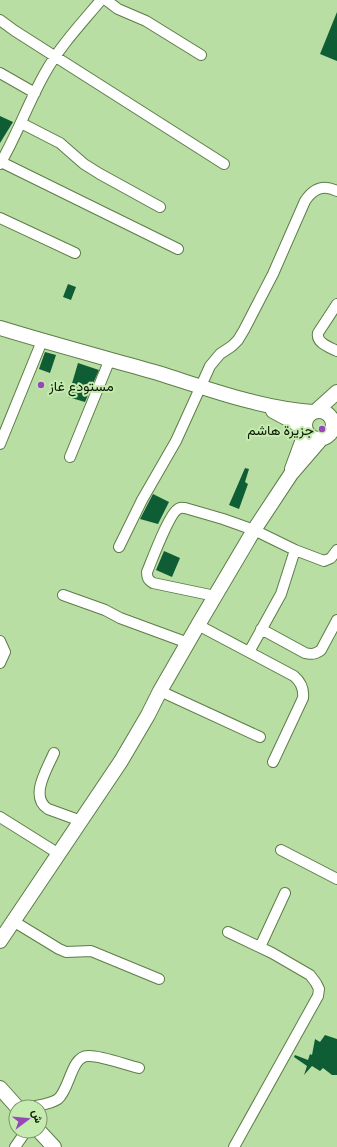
<svg xmlns="http://www.w3.org/2000/svg" width="337" height="1147" font-family="'Titillium Web',Vazirmatn,sans-serif">
<style>
.building{fill:#0f5d34}
.lines{fill:none;stroke-linecap:round;stroke-linejoin:round}
.street-casing{stroke:#5c7d47;stroke-width:12}
.secondary-casing{stroke:#5c7d47;stroke-width:16}
.street{stroke:#fff;stroke-width:10}
.secondary{stroke:#fff;stroke-width:14}
.poi-dot{fill:#9648b8;stroke:#c6ebb0;stroke-width:1.5}
.labels{text-anchor:middle;dominant-baseline:central;stroke-width:4;stroke-linejoin:round;paint-order:stroke}
.poi-label{font-size:14px;fill:#0c1904;stroke:#c6ebb0;text-anchor:start}
</style>
<rect width="100%" height="100%" fill="#b9dea3"/>
<path class="building" d="M 337,12 L 337,61 L 320,54 Z
M 0,116 L 13,122 L 0,143 Z
M 68,284 L 76,287 L 71,300 L 63,297 Z
M 45,352 L 56,355 L 50,373 L 39,369 Z
M 78,363 L 99,370 L 85,402 L 68,397 Z
M 245,468 L 249,469 L 245,482 L 248,484 L 239,509 L 229,505 Z
M 153,494 L 169,502 L 158,524 L 140,519 Z
M 164,551 L 180,558 L 172,577 L 156,570 Z
M 325,1035 L 337,1039 L 337,1075 L 332,1075 L 323,1068 L 320,1071 L 312,1066 L 304,1075 L 307,1066 L 294,1057 L 295,1055 L 308,1060 L 310,1054 L 312,1055 L 315,1039 L 320,1042 Z"/>
<g class="lines">
<g class="street-casing">
<path id="street" d="M 106,0 L 118,9 L 146,21 L 201,55
M 0,20 L 15,31 L 224,164
M 0,73 L 35,93
M 21,123 L 60,143 L 84,164 L 100,174 L 160,207
M 1,162 L 178,249
M 0,164 C 17,135 28,103 45,73 C 60,46 81,24 101,0
M 0,218 L 75,253
M 337,304 L 318,333 C 316,343 329,347 337,351
M 0,444 L 42,341
M 70,457 L 110,359
M 119,547 L 142,500 L 176,441 L 210,366 L 220,354 L 232,346 L 238,340 L 244,330 L 273,274 L 305,201 C 313,189 323,184 337,191
M 63,595 L 105,610 L 120,618 L 188,643
M 215,596 L 153,583 C 148,580 147,578 147,572 C 152,560 169,514 178,509 C 181,507 182,508 185,508 L 223,519 L 254,530 L 295,550 L 324,561 L 331,558 L 337,550
M 198,625 L 294,676 C 301,682 304,689 303,698 L 273,762
M 261,629 L 305,653 C 312,655 316,654 321,650 L 337,620
M 0,641 L 5,652 L 0,663
M 249,652 L 281,594 L 295,550
M 160,691 L 260,737
M 54,753 C 47,769 29,797 48,809 L 81,821
M 0,817 L 59,854
M 281,850 L 337,879
M 13,921 L 59,949 L 66,952 L 91,951 L 159,979
M 228,932 L 272,953 L 310,975 L 316,983 L 319,989 L 318,996 L 234,1147
M 260,947 L 285,893
M 31,1107 C 40,1105 51,1104 58,1099 C 70,1089 71,1056 88,1056 C 100,1055 126,1065 139,1068
M 15,1147 L 26,1131"/>
</g>
<g class="secondary-casing">
<path id="secondary" d="M 0,328 C 52,344 105,358 158,373 C 209,389 259,408 313,412
M 273,411 L 305,428
M 316,411 L 337,392
M305 425a14 14 0 1 1 28 0a14 14 0 1 1-28 0Z
M 292,469 L 306,431
M 0,941 L 121,761 L 148,715 L 160,691 L 198,625 L 254,530 L 291,474 L 322,438
M 0,1088 L 17,1107
M 39,1131 L 54,1147"/>
</g>
<use href="#street" class="street"/>
<use href="#secondary" class="secondary"/>
</g>
<g class="poi-dot">
<circle cx="41" cy="385" r="4"/>
<circle cx="322" cy="429" r="4"/>
</g>
<g class="labels">
<g class="poi-label">
<text x="49" y="385">مستودع غاز</text>
<text x="314" y="429" text-anchor="end">جزيرة هاشم</text>
</g>
</g>
<g transform="translate(28 1119) rotate(74)"><circle r="19" fill="#c6ebb0" stroke="#7c976b"/>
<path d="M0-3L7 15L0 10L-7 15Z" fill="#9648b8"/>
<text y="-6" font-size="11" font-weight="bold" text-anchor="middle" fill="#0c1904">ش</text>
</g>
</svg>
